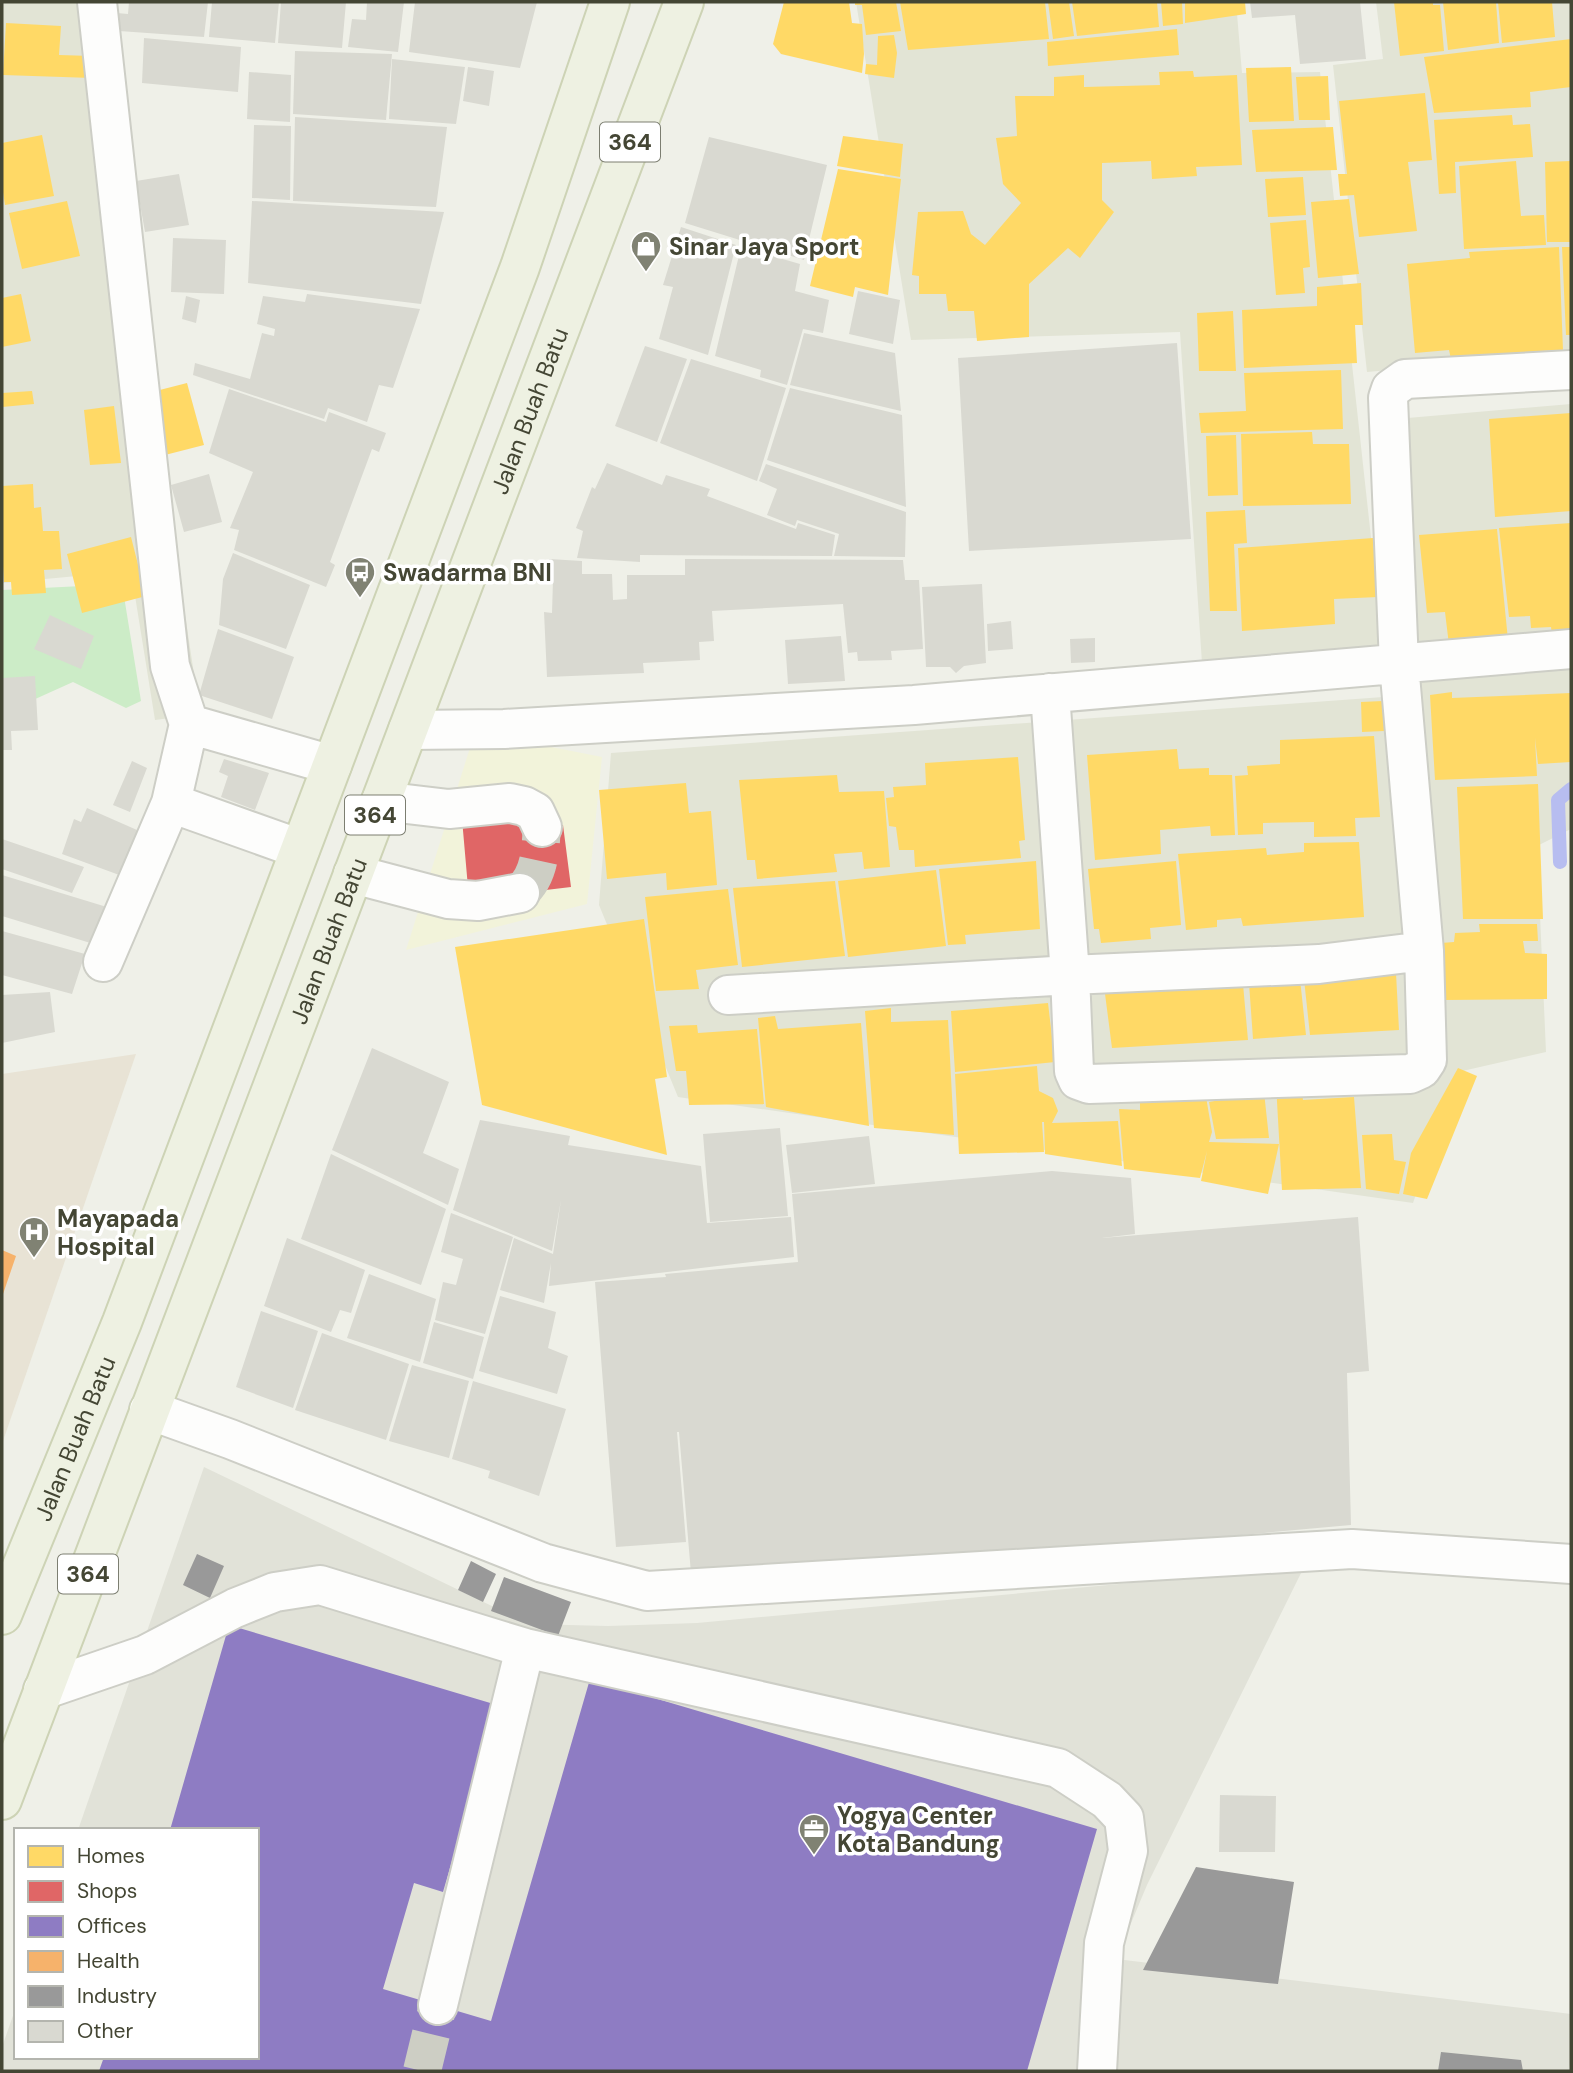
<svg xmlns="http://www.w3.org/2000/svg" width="1573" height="2073" font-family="'DM Sans',sans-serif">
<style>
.residential{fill:#e2e4d5}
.commercial{fill:#f2f3da}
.industrial{fill:#e1e2d8}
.medical{fill:#e8e3d5}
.green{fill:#ccecc7}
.homes{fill:#ffd966}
.shops{fill:#e06666}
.offices{fill:#8e7cc3}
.health{fill:#f6b26b}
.industry{fill:#999}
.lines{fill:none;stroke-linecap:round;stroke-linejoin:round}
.stream{stroke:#b7bdf0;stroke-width:14}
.building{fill:#d9d9d1}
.minor-tunnel{stroke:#cdcec4;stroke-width:38;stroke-dasharray:38 19;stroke-linecap:butt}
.minor-casing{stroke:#cdcec6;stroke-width:42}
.major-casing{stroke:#cdd3b5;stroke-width:42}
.minor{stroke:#fdfdfc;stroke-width:38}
.major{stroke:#eef1e2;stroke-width:38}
.labels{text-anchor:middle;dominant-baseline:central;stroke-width:7;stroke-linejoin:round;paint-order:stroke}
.shield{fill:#fff;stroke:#7c7e71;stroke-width:2}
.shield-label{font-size:23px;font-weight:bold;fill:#444634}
.poi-label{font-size:24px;font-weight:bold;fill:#444634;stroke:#fff;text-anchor:start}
.street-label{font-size:24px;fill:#444634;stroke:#fff}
</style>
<rect width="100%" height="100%" fill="#eff0e8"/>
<path class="residential" d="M 2,2 L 93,2 L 200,714 L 155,720 L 131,571 L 2,583 Z
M 856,2 L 1236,2 L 1242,73 L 1320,72 L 1383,647 L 1202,663 L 1180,332 L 911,340 Z
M 1376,2 L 1571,2 L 1571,353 L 1367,372 L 1333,65 L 1383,59 Z
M 1571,404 L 1571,829 L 1537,846 L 1546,1052 L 1458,1072 L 1413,1203 L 678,1097 L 599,905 L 611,753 L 1397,696 L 1396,419 Z"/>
<path class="commercial" d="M 475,732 L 602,757 L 587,904 L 406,950 Z"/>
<path class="industrial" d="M 204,1467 L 529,1624 L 608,1626 L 697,1623 L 1304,1567 L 1147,1885 L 1116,1959 L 1571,2014 L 1571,2057 L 1569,2071 L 2,2071 L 2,2047 L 16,2007 L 16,2057 L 257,2057 L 257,1830 L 78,1830 Z"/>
<path class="medical" d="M 136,1054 L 2,1444 L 2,1074 Z"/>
<path class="green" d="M 122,584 L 141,701 L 126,708 L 73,682 L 2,714 L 2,590 Z"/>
<path class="homes" d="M 784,2 L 849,2 L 852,23 L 862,24 L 864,54 L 862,73 L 781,54 L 773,44 Z
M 855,2 L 896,2 L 901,31 L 866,35 L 862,5 L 855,5 Z
M 900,2 L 1045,2 L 1049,39 L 908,50 Z
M 1048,2 L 1069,2 L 1074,36 L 1053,39 Z
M 1072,2 L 1157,2 L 1159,27 L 1077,36 Z
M 1161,2 L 1182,2 L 1183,24 L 1163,26 Z
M 1185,2 L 1245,2 L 1246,14 L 1185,23 Z
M 1394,2 L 1433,2 L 1433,5 L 1440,5 L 1444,51 L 1400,56 Z
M 1443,2 L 1496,2 L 1499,43 L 1448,50 Z
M 1498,2 L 1552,2 L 1555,37 L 1502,43 Z
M 6,23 L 61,26 L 59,55 L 92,56 L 92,78 L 3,75 Z
M 1177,29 L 1179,55 L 1048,66 L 1047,42 Z
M 894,35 L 897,53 L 894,78 L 865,74 L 866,64 L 877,65 L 878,36 Z
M 1571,39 L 1571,87 L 1530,92 L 1531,107 L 1434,113 L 1424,57 Z
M 1291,67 L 1294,121 L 1249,122 L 1246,68 Z
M 1193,71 L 1194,77 L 1237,75 L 1242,165 L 1196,167 L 1197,176 L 1152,179 L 1151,161 L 1102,163 L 1102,200 L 1114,212 L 1080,258 L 1068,248 L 1029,284 L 1029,337 L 977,341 L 974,311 L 948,311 L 946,294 L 919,294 L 919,276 L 912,275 L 918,212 L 963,211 L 971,234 L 985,245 L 1021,203 L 1003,184 L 996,138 L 1017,136 L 1015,96 L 1054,96 L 1054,77 L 1084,75 L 1084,87 L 1160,85 L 1159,72 Z
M 1328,76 L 1330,120 L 1299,120 L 1296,77 Z
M 1425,93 L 1432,160 L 1408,162 L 1417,231 L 1359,237 L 1354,195 L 1340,196 L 1338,174 L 1347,174 L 1339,101 Z
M 1512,115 L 1513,125 L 1530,124 L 1533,157 L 1455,162 L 1456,193 L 1439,194 L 1434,120 Z
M 1333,127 L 1337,170 L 1256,172 L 1252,130 Z
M 42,135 L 54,196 L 5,205 L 2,186 L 2,143 Z
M 843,136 L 903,144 L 900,177 L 837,166 Z
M 1516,161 L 1521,216 L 1544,215 L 1546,245 L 1464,249 L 1459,166 Z
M 1571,161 L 1571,242 L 1547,242 L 1545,162 Z
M 838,169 L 901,179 L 888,295 L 855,287 L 853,297 L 810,286 Z
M 1303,177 L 1306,215 L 1268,217 L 1265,179 Z
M 1349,199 L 1359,274 L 1318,278 L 1311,202 Z
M 67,201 L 80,256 L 22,269 L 9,213 Z
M 1306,220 L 1310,267 L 1303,268 L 1305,293 L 1276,295 L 1270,223 Z
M 1559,247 L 1563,350 L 1539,351 L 1540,361 L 1497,365 L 1496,354 L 1451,359 L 1449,350 L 1415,353 L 1407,264 L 1470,258 L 1469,252 Z
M 1562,247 L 1571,247 L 1571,335 L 1566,335 Z
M 1361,283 L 1363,325 L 1355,325 L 1357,363 L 1244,368 L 1242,310 L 1317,306 L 1317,287 Z
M 21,294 L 31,341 L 2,347 L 2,298 Z
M 1233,311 L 1236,371 L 1199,371 L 1197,313 Z
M 1341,370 L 1343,429 L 1201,433 L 1199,413 L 1246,411 L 1244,373 Z
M 187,383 L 204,445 L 165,455 L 148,393 Z
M 32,391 L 34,404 L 2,407 L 2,393 Z
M 114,406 L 121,463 L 90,465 L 84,410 Z
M 1571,413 L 1571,511 L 1495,517 L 1489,419 Z
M 1312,432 L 1313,444 L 1349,444 L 1351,504 L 1243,506 L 1241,434 Z
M 1236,435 L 1238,495 L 1208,496 L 1206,436 Z
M 33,484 L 34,508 L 41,507 L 43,531 L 59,531 L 62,569 L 44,570 L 46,593 L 12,595 L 11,582 L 4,582 L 2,551 L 2,486 Z
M 1245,510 L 1247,543 L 1234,544 L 1237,611 L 1210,611 L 1206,512 Z
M 1571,523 L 1571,633 L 1552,635 L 1551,627 L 1531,628 L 1530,616 L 1509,617 L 1499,528 Z
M 1497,529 L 1508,640 L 1449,645 L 1445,612 L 1427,613 L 1419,535 Z
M 131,537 L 146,596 L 82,613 L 67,554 Z
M 1373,538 L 1378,597 L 1334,599 L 1335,624 L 1242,631 L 1238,548 Z
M 1452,692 L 1452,698 L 1571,693 L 1571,762 L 1538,764 L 1535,738 L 1537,776 L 1435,780 L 1430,695 Z
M 1383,701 L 1384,731 L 1362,732 L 1361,702 Z
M 1374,736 L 1380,817 L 1355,818 L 1356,836 L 1314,837 L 1314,822 L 1263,823 L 1263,834 L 1238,835 L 1235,776 L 1248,775 L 1247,766 L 1280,764 L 1280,740 Z
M 1177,749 L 1179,769 L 1209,768 L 1209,775 L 1232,775 L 1235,835 L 1211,836 L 1210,826 L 1160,830 L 1161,854 L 1095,860 L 1087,755 Z
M 1018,757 L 1025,840 L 1019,841 L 1021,858 L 915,867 L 914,850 L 899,850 L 896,827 L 889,826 L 886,798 L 894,797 L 893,787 L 926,785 L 925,763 Z
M 837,775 L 839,792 L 884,791 L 890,867 L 864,869 L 862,852 L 834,854 L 837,872 L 757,879 L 755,860 L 747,860 L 739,780 Z
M 686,783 L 689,813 L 711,811 L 717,885 L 667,890 L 666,873 L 607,879 L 599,790 Z
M 1538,784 L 1543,919 L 1463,919 L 1457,787 Z
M 1359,842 L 1364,917 L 1243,926 L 1241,918 L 1217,920 L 1217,927 L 1186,930 L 1178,854 L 1266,848 L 1267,855 L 1304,852 L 1304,843 Z
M 1036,861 L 1040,929 L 965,935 L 966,944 L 948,945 L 939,869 Z
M 1176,861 L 1181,925 L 1150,928 L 1151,939 L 1101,943 L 1099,929 L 1094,929 L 1088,869 Z
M 936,870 L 946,946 L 848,957 L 838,881 Z
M 835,881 L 845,956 L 742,967 L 733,888 Z
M 728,889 L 738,965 L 696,970 L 699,989 L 656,991 L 645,897 Z
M 644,919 L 667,1077 L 655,1079 L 667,1155 L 482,1105 L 455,947 Z
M 1479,924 L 1537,924 L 1538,941 L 1523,941 L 1525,953 L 1547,954 L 1547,999 L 1444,1000 L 1441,943 L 1454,942 L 1455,933 L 1480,932 Z
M 1396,973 L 1399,1030 L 1310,1035 L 1304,979 Z
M 1300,979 L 1306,1035 L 1253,1039 L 1249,983 Z
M 1133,983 L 1135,992 L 1243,984 L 1248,1040 L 1112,1048 L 1104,986 Z
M 1048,1003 L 1055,1062 L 955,1072 L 951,1011 Z
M 891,1008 L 891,1022 L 948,1020 L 954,1135 L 874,1128 L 865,1011 Z
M 775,1016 L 778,1029 L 861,1023 L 869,1126 L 766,1107 L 758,1018 Z
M 697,1025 L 698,1033 L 757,1029 L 764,1104 L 689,1105 L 686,1071 L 676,1071 L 669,1026 Z
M 1037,1066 L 1039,1091 L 1053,1098 L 1058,1111 L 1052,1123 L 1118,1121 L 1122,1166 L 1045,1154 L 1044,1122 L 1042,1122 L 1044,1152 L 959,1154 L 955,1074 Z
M 1458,1068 L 1477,1076 L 1427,1199 L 1403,1194 L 1411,1153 Z
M 1300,1082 L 1303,1100 L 1354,1097 L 1361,1188 L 1282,1190 L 1276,1084 Z
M 1204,1085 L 1212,1132 L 1209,1142 L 1279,1144 L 1268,1194 L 1201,1181 L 1207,1151 L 1200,1178 L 1124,1169 L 1119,1109 L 1140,1110 L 1140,1093 Z
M 1264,1092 L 1269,1138 L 1216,1139 L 1209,1102 Z
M 1392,1134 L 1394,1160 L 1406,1162 L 1399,1194 L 1366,1189 L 1362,1135 Z"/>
<path class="shops" d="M 532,815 L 542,827 L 563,825 L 571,887 L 469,899 L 462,819 Z"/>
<path class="offices" d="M 229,1625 L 497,1705 L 443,1892 L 414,1883 L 383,1989 L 491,2021 L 590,1679 L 1097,1829 L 1027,2071 L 99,2071 L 104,2057 L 257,2057 L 257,1830 L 170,1830 Z"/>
<path class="health" d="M 2,1250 L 16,1256 L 2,1297 Z"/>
<path class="industry" d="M 197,1554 L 224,1566 L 210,1598 L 183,1585 Z
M 471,1561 L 496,1574 L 483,1602 L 458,1590 Z
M 504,1577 L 571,1602 L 558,1636 L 491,1611 Z
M 1196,1867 L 1294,1882 L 1278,1984 L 1143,1970 Z
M 1441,2052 L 1521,2060 L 1523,2071 L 1438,2071 Z"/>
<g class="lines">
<path class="stream" d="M 1560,862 L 1558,800 L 1571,789"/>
</g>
<path class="building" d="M 129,2 L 208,2 L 204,37 L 105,30 L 106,12 L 128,14 Z
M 212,2 L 279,2 L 275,43 L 209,37 Z
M 281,2 L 346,2 L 342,48 L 278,43 Z
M 367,2 L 404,2 L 398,52 L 348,47 L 352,19 L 366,20 Z
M 415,2 L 537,2 L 520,68 L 409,52 Z
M 1250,2 L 1360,2 L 1366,59 L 1300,64 L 1295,15 L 1252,18 Z
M 144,38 L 241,47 L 238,92 L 142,83 Z
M 295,51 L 392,54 L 386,120 L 293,114 Z
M 392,59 L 465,67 L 456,124 L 389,119 Z
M 468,67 L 494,71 L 489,106 L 463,101 Z
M 249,72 L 291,75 L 290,122 L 247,119 Z
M 295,117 L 447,127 L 436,207 L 293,201 Z
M 254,125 L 291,126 L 290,200 L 252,198 Z
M 709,137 L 827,165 L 804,260 L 685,223 Z
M 179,174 L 189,225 L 145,232 L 136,181 Z
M 252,201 L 444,212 L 421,304 L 248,283 Z
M 681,227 L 736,245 L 708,355 L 659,339 L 673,287 L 663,285 Z
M 173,238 L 226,240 L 224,294 L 171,292 Z
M 741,247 L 800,264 L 795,291 L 829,300 L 823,333 L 803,329 L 787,385 L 760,377 L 761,370 L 715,356 Z
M 858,291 L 900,300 L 893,344 L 849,334 Z
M 307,294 L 420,309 L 393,388 L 379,385 L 367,422 L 328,408 L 324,419 L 193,375 L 195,363 L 250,379 L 262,333 L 274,336 L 275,329 L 257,324 L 263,296 L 305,302 Z
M 186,296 L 200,300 L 196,323 L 182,319 Z
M 804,333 L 895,353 L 901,411 L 790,385 Z
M 1177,343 L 1191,539 L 969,551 L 958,358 Z
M 645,346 L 687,359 L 657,442 L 615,426 Z
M 691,359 L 786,388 L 757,481 L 660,443 Z
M 790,388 L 902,415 L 906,507 L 767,460 Z
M 229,389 L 326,422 L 329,412 L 386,433 L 379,452 L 372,449 L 330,562 L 335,565 L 326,587 L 234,550 L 239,530 L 230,528 L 253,472 L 209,453 Z
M 607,463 L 662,485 L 666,475 L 710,489 L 707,496 L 796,529 L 798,523 L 835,535 L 832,556 L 640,555 L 640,562 L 577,558 L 583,531 L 576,528 L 592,487 L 595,489 Z
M 766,464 L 906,512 L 905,557 L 834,556 L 839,534 L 797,520 L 795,526 L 767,515 L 777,489 L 759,481 Z
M 209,474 L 222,522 L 184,532 L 171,485 Z
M 233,553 L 310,585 L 286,649 L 219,625 L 223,579 Z
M 549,559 L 582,561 L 582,574 L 612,574 L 613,600 L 627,599 L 627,575 L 685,575 L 685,559 L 903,560 L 905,580 L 919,580 L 923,649 L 891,651 L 892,660 L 858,661 L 857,652 L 848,653 L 843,604 L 712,611 L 714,641 L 699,642 L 700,660 L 643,663 L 644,673 L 547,677 L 544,612 L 552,613 L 553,580 L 548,580 Z
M 982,584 L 986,663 L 964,666 L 956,673 L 950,667 L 926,667 L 922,587 Z
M 50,615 L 94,636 L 81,669 L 34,649 Z
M 1011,621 L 1013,649 L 988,651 L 987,624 Z
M 218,629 L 294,657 L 272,719 L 199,695 Z
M 841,636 L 845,681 L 788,684 L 785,640 Z
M 1095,638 L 1095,662 L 1071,663 L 1070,639 Z
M 35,676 L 38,730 L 11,731 L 12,750 L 2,750 L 2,678 Z
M 224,759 L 269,773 L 255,810 L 221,797 L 228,776 L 219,772 Z
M 132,761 L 147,768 L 130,812 L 113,805 Z
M 87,808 L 137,830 L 122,876 L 62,854 L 74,819 L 81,822 Z
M 2,839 L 84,867 L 72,893 L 2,869 Z
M 2,875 L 110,908 L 97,945 L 2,916 Z
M 2,931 L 85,954 L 72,994 L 2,975 Z
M 50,992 L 55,1032 L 2,1043 L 2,995 Z
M 372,1048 L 449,1082 L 423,1153 L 459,1169 L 448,1205 L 332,1150 Z
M 480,1120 L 570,1136 L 568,1145 L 701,1166 L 707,1223 L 791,1217 L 794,1257 L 549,1286 L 551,1263 L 544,1303 L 500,1290 L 514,1238 L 553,1254 L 561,1200 L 552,1251 L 453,1210 Z
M 780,1128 L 788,1216 L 710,1222 L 703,1134 Z
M 869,1136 L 875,1184 L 792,1193 L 786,1145 Z
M 331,1154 L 446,1209 L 421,1285 L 301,1239 Z
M 1052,1171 L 1131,1178 L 1135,1234 L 1102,1238 L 1358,1217 L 1369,1371 L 1347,1373 L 1351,1525 L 692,1585 L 679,1432 L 677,1432 L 686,1542 L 616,1547 L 595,1282 L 666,1277 L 665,1274 L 798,1262 L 792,1194 Z
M 451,1213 L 513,1237 L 485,1334 L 435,1320 L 443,1282 L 456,1285 L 463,1259 L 441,1252 Z
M 287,1238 L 365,1270 L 351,1313 L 340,1310 L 331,1332 L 264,1306 Z
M 369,1274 L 436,1299 L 420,1362 L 347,1338 Z
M 500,1296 L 556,1312 L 548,1348 L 568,1356 L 557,1394 L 479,1371 Z
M 261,1311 L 318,1331 L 293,1408 L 236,1387 Z
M 434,1322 L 484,1337 L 473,1379 L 423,1363 Z
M 322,1333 L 409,1364 L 386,1440 L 295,1410 Z
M 412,1365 L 469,1381 L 449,1458 L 389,1441 Z
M 473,1381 L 566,1409 L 539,1496 L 488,1478 L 490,1471 L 452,1459 Z
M 1220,1795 L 1276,1796 L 1275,1852 L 1219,1852 Z"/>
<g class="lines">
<path class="minor-tunnel" d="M 520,893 C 540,876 540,852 542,827
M 422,2071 L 438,2005"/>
<g class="minor-casing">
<path id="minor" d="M 97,2 L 170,666 L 189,724 L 171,803 L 103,962
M 1050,693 L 1070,975 L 1074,1071 L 1078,1080 L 1089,1084 L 1410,1074 L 1421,1069 L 1427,1060 L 1424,951 L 1399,664 L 1388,398 L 1391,389 L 1405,379 L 1571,370
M 189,724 L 332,765
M 408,730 L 504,729 L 914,705 L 1571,649
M 381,801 L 449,809 L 510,803 L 524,806 L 535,812 L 542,827
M 171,803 L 300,849
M 353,874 L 448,899 L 478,901 L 520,893
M 728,995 L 1070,975 L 1319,964 L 1424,951
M 149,1410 L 230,1439 L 543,1563 L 647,1591 L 1352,1549 L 1571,1564
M 43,1690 L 145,1655 L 235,1608 L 275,1592 L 320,1585 L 525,1648 L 1058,1768 L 1107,1800 L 1124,1818 L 1128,1851 L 1104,1943 L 1097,2071
M 438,2005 L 525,1648"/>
</g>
<g class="major-casing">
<g id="major">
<path id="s1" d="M 2,1615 L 122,1322 L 520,267 L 610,2"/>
<path id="s2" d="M 2,1800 L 684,2"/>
</g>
</g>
<use href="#minor" class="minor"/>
<use href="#major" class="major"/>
</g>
<defs>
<g id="shop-pin" transform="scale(1.575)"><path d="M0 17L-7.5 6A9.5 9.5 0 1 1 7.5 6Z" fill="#808273" stroke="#fff"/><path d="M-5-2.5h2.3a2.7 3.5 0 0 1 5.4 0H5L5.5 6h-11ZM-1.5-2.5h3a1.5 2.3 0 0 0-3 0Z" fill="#fff"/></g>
<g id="bus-pin" transform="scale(1.575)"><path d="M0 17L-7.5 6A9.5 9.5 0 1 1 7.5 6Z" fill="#808273" stroke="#fff"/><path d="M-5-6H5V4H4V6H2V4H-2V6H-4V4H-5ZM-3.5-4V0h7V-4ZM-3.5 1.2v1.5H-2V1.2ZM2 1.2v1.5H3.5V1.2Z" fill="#fff"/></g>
<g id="hospital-pin" transform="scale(1.575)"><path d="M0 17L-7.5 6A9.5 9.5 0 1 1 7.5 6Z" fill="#808273" stroke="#fff"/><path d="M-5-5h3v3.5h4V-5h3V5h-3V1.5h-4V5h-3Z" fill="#fff"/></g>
<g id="office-pin" transform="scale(1.575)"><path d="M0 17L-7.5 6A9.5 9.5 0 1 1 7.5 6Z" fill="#808273" stroke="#fff"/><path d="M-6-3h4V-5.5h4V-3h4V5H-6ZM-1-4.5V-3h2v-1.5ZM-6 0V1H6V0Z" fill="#fff"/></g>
</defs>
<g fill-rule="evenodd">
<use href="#shop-pin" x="646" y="246"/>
<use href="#bus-pin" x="360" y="572"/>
<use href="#hospital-pin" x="34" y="1232"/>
<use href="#office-pin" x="814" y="1829"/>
</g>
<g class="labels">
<g class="shield">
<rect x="600" y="122.5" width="60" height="39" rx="5"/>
<rect x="345" y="795.5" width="60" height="39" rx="5"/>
<rect x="58" y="1554.5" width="60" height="39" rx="5"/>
</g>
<g class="shield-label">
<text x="630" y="142">364</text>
<text x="375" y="815">364</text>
<text x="88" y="1574">364</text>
</g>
<g class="poi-label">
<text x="669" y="246">Sinar Jaya Sport</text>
<text x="383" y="572">Swadarma BNI</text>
<text x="57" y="1218">Mayapada<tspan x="57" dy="28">Hospital</tspan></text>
<text x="837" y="1815">Yogya Center<tspan x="837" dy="28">Kota Bandung</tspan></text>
</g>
<g class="street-label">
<text stroke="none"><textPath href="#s2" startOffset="1486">Jalan Buah Batu</textPath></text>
<text stroke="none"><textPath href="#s2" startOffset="919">Jalan Buah Batu</textPath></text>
<text stroke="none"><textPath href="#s1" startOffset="191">Jalan Buah Batu</textPath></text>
</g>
</g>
<rect width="1573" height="2073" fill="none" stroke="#444634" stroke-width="7"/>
<rect x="14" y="1828" width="245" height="231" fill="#ffffff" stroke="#b4b5ae" stroke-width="2"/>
<rect x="28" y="1846" width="35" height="21" fill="#ffd966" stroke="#b4b5ae" stroke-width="2"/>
<text x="77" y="1863" font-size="21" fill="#444634">Homes</text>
<rect x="28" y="1881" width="35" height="21" fill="#e06666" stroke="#b4b5ae" stroke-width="2"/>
<text x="77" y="1898" font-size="21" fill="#444634">Shops</text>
<rect x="28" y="1916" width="35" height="21" fill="#8e7cc3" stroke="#b4b5ae" stroke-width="2"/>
<text x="77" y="1933" font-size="21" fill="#444634">Offices</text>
<rect x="28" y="1951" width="35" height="21" fill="#f6b26b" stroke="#b4b5ae" stroke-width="2"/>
<text x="77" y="1968" font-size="21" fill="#444634">Health</text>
<rect x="28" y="1986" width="35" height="21" fill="#999999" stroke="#b4b5ae" stroke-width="2"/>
<text x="77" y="2003" font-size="21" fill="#444634">Industry</text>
<rect x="28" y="2021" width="35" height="21" fill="#d9d9d1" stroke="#b4b5ae" stroke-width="2"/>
<text x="77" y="2038" font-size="21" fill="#444634">Other</text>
</svg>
